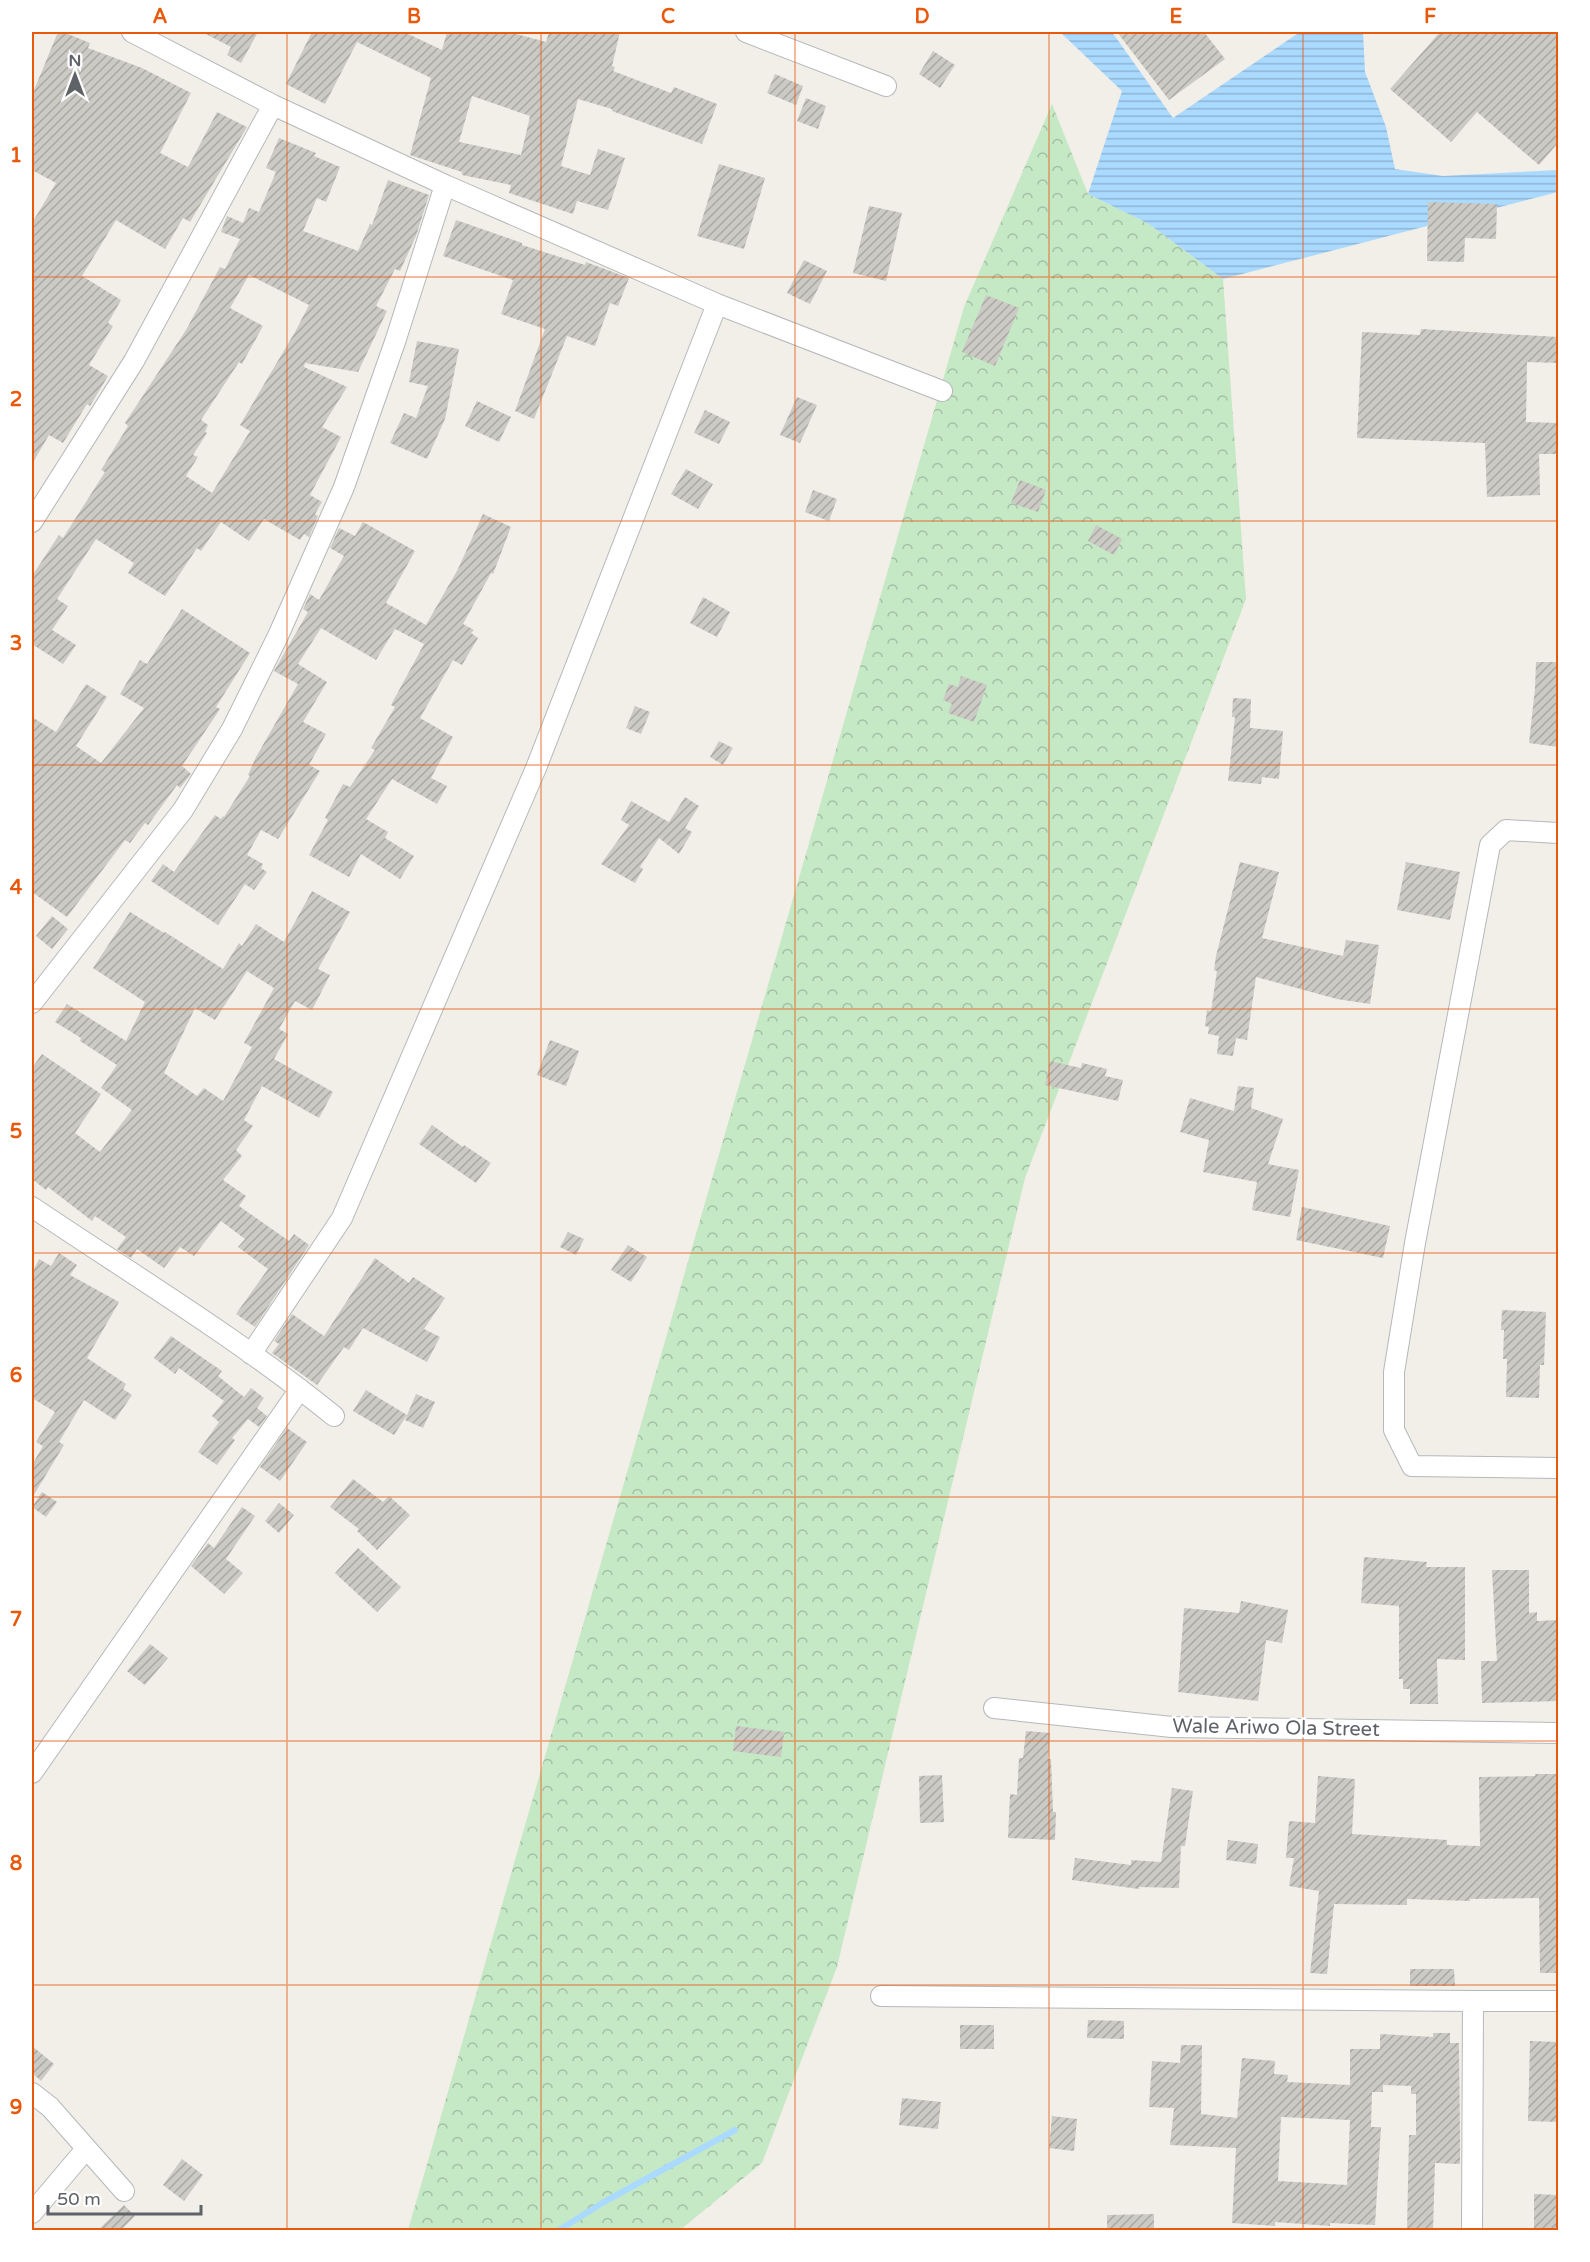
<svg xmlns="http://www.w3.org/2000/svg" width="1590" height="2262" font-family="'Varela Round',sans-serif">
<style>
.forest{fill:url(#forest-crowns)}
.water{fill:url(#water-rules)}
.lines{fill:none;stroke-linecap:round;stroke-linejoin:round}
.stream{stroke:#aadaff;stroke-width:6}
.building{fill:url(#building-hatch);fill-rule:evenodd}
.street-casing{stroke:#b5b8bc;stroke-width:22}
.street{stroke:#fff;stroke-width:20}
.grid{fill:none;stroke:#e8590c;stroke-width:1.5;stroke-opacity:0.55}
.labels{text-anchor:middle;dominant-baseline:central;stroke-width:5;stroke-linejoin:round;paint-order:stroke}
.street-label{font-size:20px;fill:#5f6368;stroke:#fff}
.neatline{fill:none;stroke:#e8590c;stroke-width:2}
.grid-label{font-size:20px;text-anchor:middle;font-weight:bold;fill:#e8590c}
</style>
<defs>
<pattern id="forest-crowns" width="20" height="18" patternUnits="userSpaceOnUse" patternTransform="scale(1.5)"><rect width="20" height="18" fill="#c5e8c5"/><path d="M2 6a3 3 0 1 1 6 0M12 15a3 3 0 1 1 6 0" fill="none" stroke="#a3c0a4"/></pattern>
<pattern id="water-rules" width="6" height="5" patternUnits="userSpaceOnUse" patternTransform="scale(1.5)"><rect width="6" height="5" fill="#aadaff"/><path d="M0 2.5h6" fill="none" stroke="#8eb4d2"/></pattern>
<pattern id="building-hatch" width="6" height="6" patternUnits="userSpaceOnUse" patternTransform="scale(1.5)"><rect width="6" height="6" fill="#cccac5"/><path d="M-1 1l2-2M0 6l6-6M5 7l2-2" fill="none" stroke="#a9a8a4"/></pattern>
</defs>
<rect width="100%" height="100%" fill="#f1efe8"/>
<path class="forest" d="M 1052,104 L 1088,194 L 1149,224 L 1223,279 L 1246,599 L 1025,1178 L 837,1967 L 762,2163 L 680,2230 L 408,2230 L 964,307 Z"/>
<path class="water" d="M 1060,32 L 1112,32 L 1173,118 L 1297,34 L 1296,32 L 1363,32 L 1365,72 L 1386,127 L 1395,169 L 1443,176 L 1558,170 L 1558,192 L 1223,279 L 1149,224 L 1088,194 L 1122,91 Z"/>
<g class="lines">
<path class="stream" d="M 559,2230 L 604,2202 L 735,2130"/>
</g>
<path class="building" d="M 58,32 L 63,32 L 90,43 L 88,48 L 142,68 L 191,93 L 160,153 L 188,167 L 217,112 L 247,127 L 190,222 L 183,218 L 165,249 L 116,220 L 82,276 L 121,300 L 108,323 L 113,326 L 89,365 L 108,376 L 90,406 L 87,404 L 63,443 L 49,435 L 32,464 L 32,223 L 56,183 L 32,170 L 32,95 Z
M 202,32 L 258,32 L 241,63 L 227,55 L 231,47 Z
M 312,32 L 404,32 L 442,50 L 447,32 L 509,32 L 546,42 L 549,32 L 620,32 L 612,66 L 615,67 L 613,71 L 671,93 L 674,87 L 717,104 L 702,144 L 612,111 L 612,109 L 578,99 L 561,166 L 590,175 L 598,149 L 625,158 L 608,210 L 577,201 L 573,214 L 509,193 L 511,185 L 462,175 L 462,172 L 410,155 L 431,78 L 357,42 L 325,104 L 286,84 ZM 472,96 L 530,116 L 521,155 L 459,142 Z
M 1117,32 L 1204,32 L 1225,59 L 1169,100 Z
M 1440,32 L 1558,32 L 1558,143 L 1539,165 L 1477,112 L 1451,142 L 1390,89 Z
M 933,51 L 955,65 L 940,88 L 919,74 Z
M 775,74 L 803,86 L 796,105 L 767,93 Z
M 806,98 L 826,106 L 818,129 L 797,121 Z
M 279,138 L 316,153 L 314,156 L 340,167 L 326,202 L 317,198 L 303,231 L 358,251 L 370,224 L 372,225 L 388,180 L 429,195 L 416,236 L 400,271 L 395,269 L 376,306 L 387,311 L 358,372 L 305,363 L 304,367 L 347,387 L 322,427 L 341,437 L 310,495 L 322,502 L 315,514 L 318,516 L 309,537 L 304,534 L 300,540 L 264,519 L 249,541 L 221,522 L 201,551 L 197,548 L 165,596 L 128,573 L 134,563 L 96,539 L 57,599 L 68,606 L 52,630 L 76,645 L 63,664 L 32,644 L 32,576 L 59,535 L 63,538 L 105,472 L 101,470 L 128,426 L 125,423 L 186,330 L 220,267 L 225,269 L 240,239 L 221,232 L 227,216 L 243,223 L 249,208 L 259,212 L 276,172 L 266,168 ZM 249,275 L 309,305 L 295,332 L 240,425 L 250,431 L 212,493 L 186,476 L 198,457 L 193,455 L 207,433 L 205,432 L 208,425 L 201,420 L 239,362 L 242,364 L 263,326 L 230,308 Z
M 719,164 L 765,178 L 744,249 L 697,236 Z
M 1428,202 L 1497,204 L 1496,239 L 1465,238 L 1464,262 L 1427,261 Z
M 869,206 L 902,213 L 886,281 L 853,273 Z
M 456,220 L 522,243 L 522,245 L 585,265 L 586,262 L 629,278 L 618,306 L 610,303 L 595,346 L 567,336 L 534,419 L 515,411 L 545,329 L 501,314 L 513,280 L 443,256 Z
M 804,260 L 827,271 L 810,304 L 787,293 Z
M 986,295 L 1019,308 L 995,366 L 962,352 Z
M 1421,329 L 1558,337 L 1558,363 L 1527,362 L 1526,422 L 1558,423 L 1558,454 L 1539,454 L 1540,495 L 1487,497 L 1485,443 L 1357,438 L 1362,332 L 1420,335 Z
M 417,341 L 459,349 L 445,419 L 427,459 L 390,443 L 404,413 L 416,418 L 428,386 L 409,382 Z
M 797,397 L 817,405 L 800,443 L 780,435 Z
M 477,401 L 511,417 L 499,442 L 465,426 Z
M 705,410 L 730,422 L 719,444 L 694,433 Z
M 686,469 L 713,484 L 698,509 L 671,494 Z
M 1020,480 L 1046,490 L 1038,512 L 1011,503 Z
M 813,490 L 837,499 L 829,521 L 805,512 Z
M 483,514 L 511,527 L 493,574 L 491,573 L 463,624 L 474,630 L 471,633 L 478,638 L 462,665 L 453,660 L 420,718 L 453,737 L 431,778 L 447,786 L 437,804 L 392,779 L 366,819 L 388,832 L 385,838 L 414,856 L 400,879 L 361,854 L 349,877 L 309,855 L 328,820 L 325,818 L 343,784 L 350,787 L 375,750 L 371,748 L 395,707 L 391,705 L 424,644 L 395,629 L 376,660 L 321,628 L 298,664 L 327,682 L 303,722 L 326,734 L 309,765 L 320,771 L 278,839 L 261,830 L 247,855 L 263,864 L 261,868 L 267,872 L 254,890 L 245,884 L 218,925 L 151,881 L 163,864 L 174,872 L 215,815 L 221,819 L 223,816 L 224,817 L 250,776 L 248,775 L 256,757 L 298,684 L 274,671 L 308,612 L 303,609 L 310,594 L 319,600 L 344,556 L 330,548 L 339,528 L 355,536 L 363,522 L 415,551 L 386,603 L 426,625 L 458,569 Z
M 1096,525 L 1122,539 L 1114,555 L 1088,541 Z
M 703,597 L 730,612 L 717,637 L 690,623 Z
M 182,609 L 250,653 L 216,707 L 220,709 L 182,766 L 191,774 L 180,788 L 177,785 L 148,825 L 145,823 L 130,843 L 125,840 L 67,917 L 32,892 L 32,717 L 56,732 L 86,684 L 107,697 L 76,746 L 101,763 L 144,708 L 120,694 L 140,660 L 147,664 Z
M 1536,662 L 1558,662 L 1558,747 L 1529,743 L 1535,688 Z
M 961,676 L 987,685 L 974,722 L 948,713 L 952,704 L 943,700 L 949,684 L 958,687 Z
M 1233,698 L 1251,699 L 1250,728 L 1283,731 L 1279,779 L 1262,777 L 1261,784 L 1228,781 L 1235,717 L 1232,717 Z
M 635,706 L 650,712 L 641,734 L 626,728 Z
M 719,741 L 733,748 L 723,765 L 710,757 Z
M 685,797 L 699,806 L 685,828 L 692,832 L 679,854 L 659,838 L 640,867 L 643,869 L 635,883 L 601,864 L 629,825 L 621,820 L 631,801 L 669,822 Z
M 1240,862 L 1279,872 L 1262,938 L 1343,956 L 1346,940 L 1379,945 L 1370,1004 L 1337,999 L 1256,977 L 1247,1040 L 1236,1038 L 1233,1056 L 1217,1054 L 1219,1036 L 1208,1034 L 1209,1027 L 1205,1026 L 1207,1010 L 1211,1011 L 1217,971 L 1214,970 L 1216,956 Z
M 1406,862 L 1460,872 L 1450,920 L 1397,910 Z
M 312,891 L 350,912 L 318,969 L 330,975 L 312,1010 L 295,1001 L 279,1029 L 288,1034 L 274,1059 L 333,1092 L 319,1118 L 262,1086 L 244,1120 L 253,1126 L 236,1150 L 242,1156 L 223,1180 L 246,1196 L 239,1206 L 289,1241 L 294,1234 L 309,1245 L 255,1327 L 236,1314 L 268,1269 L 238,1247 L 245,1239 L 221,1221 L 194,1256 L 180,1247 L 164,1268 L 137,1249 L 131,1258 L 117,1249 L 126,1237 L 95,1216 L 92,1221 L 48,1187 L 46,1190 L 32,1179 L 32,1068 L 42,1054 L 101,1094 L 75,1133 L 100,1152 L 132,1110 L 101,1088 L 117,1065 L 80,1041 L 81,1038 L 55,1022 L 67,1004 L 126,1041 L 145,1002 L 93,968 L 130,912 L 164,933 L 165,932 L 223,969 L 239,943 L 242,946 L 256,924 L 284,942 ZM 247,971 L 274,988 L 244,1043 L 252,1047 L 223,1101 L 204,1088 L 197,1096 L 164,1073 L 195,1008 L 215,1020 Z
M 52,916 L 68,929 L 52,949 L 36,936 Z
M 550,1040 L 579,1051 L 566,1086 L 537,1075 Z
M 1050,1061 L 1081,1068 L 1082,1063 L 1107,1069 L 1105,1076 L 1123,1080 L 1118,1101 L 1045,1085 Z
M 1238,1086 L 1254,1088 L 1251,1108 L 1283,1119 L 1268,1164 L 1299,1170 L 1290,1217 L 1252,1210 L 1257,1182 L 1203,1172 L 1209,1140 L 1180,1132 L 1190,1098 L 1234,1111 Z
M 432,1125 L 463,1147 L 464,1145 L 491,1163 L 476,1183 L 419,1144 Z
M 1302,1207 L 1390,1226 L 1383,1258 L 1296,1240 Z
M 568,1232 L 584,1239 L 576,1255 L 560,1247 Z
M 628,1245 L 647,1257 L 631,1282 L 611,1270 Z
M 59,1253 L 77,1265 L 70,1275 L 119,1302 L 87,1358 L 126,1384 L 123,1389 L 132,1395 L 115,1420 L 84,1400 L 59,1442 L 64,1445 L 32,1498 L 32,1465 L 43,1446 L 36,1442 L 55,1412 L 32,1398 L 32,1273 L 39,1259 L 51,1266 Z
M 375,1258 L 409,1283 L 413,1277 L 445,1298 L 424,1329 L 440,1337 L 427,1362 L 363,1328 L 349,1350 L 344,1347 L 317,1385 L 272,1353 L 279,1344 L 274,1341 L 292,1314 L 324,1336 Z
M 1502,1310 L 1546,1312 L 1544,1365 L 1540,1365 L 1539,1398 L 1506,1397 L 1507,1359 L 1503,1359 L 1504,1330 L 1501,1330 Z
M 171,1336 L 222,1371 L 218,1376 L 244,1397 L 251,1388 L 264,1398 L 257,1408 L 267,1416 L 259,1427 L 248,1419 L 232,1438 L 235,1440 L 217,1465 L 198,1452 L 219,1422 L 212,1416 L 224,1401 L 179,1368 L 175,1374 L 154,1358 Z
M 366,1390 L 407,1415 L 394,1435 L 353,1411 Z
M 416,1394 L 435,1402 L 423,1428 L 405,1420 Z
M 287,1428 L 307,1442 L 280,1481 L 260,1467 Z
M 353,1479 L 383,1502 L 389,1496 L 410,1515 L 377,1550 L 357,1531 L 359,1529 L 330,1507 Z
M 42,1492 L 57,1502 L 46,1517 L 32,1507 Z
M 279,1503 L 294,1515 L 279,1533 L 265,1521 Z
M 242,1507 L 255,1516 L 226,1559 L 243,1573 L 224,1594 L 191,1566 L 208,1543 L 214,1548 Z
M 358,1548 L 401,1587 L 377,1612 L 335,1573 Z
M 1364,1557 L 1427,1562 L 1426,1567 L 1465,1567 L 1465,1660 L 1437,1659 L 1438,1704 L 1410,1704 L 1410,1689 L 1403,1689 L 1403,1679 L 1399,1679 L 1399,1606 L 1361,1603 Z
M 1492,1570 L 1529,1570 L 1529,1613 L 1537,1612 L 1537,1621 L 1558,1620 L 1558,1701 L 1482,1703 L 1481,1661 L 1497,1661 Z
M 1241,1601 L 1288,1610 L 1282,1643 L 1266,1640 L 1258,1701 L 1178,1692 L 1184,1608 L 1239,1613 Z
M 150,1644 L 168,1658 L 145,1685 L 127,1671 Z
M 736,1726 L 784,1732 L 781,1757 L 733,1751 Z
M 1026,1731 L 1050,1733 L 1048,1759 L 1051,1759 L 1053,1812 L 1056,1812 L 1055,1840 L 1008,1838 L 1010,1794 L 1017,1795 L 1019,1758 L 1023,1758 Z
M 1535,1774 L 1558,1774 L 1558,1973 L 1540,1973 L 1539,1898 L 1470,1899 L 1470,1901 L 1407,1899 L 1407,1905 L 1334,1904 L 1327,1974 L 1310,1973 L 1319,1891 L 1289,1886 L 1294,1858 L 1286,1858 L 1289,1821 L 1315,1823 L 1318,1776 L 1355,1779 L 1352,1834 L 1447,1840 L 1447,1845 L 1480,1846 L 1479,1777 L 1535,1776 Z
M 942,1775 L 944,1822 L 920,1823 L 919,1776 Z
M 1172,1788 L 1193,1791 L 1185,1846 L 1181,1846 L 1179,1888 L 1139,1887 L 1139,1889 L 1072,1880 L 1075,1858 L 1131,1865 L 1131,1860 L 1161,1862 Z
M 1228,1840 L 1258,1844 L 1256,1864 L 1226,1860 Z
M 1410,1969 L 1454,1969 L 1455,1986 L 1410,1986 Z
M 1088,2020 L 1124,2021 L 1124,2039 L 1087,2038 Z
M 960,2025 L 994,2025 L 994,2049 L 960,2049 Z
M 1433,2033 L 1450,2033 L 1450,2043 L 1459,2043 L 1460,2137 L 1460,2164 L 1435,2163 L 1433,2230 L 1407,2230 L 1409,2135 L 1416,2135 L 1416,2094 L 1411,2094 L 1411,2086 L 1383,2085 L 1383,2092 L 1372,2092 L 1371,2127 L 1381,2127 L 1375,2225 L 1330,2223 L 1330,2226 L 1275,2222 L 1275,2226 L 1232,2223 L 1236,2148 L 1170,2145 L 1174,2108 L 1149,2107 L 1152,2061 L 1180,2063 L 1181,2045 L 1202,2045 L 1201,2114 L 1237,2118 L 1242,2058 L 1275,2061 L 1274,2074 L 1288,2075 L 1287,2082 L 1350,2085 L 1350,2049 L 1380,2049 L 1380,2034 L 1433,2037 ZM 1281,2117 L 1350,2120 L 1347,2185 L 1278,2181 Z
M 1530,2041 L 1558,2042 L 1558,2122 L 1528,2121 Z
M 32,2046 L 54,2064 L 41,2081 L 32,2073 Z
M 902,2098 L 941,2102 L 938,2129 L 899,2125 Z
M 1052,2116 L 1077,2119 L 1074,2151 L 1049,2148 Z
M 182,2159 L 203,2175 L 184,2201 L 163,2185 Z
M 1534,2194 L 1558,2195 L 1558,2230 L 1534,2230 Z
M 124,2205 L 135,2216 L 121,2230 L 98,2230 Z
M 1154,2214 L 1154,2230 L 1107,2230 L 1107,2215 Z"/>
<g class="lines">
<g class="street-casing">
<path id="street" d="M 132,32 L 273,105 L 445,185 L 717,304 L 942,391
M 746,32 L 886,86
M 32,522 L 134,361 L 273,105
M 1558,833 L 1506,830 L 1490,845 L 1415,1243 L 1394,1372 L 1394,1430 L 1412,1466 L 1558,1468
M 32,1003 L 183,810 L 232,729 L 278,636 L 344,487 L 395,342 L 445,185
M 32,1207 C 133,1275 239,1339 334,1416
M 251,1354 L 342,1218 L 536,768 L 717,304
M 994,1708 L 1172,1727 L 1558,1733
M 32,1773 L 300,1389
M 881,1996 L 1473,2001
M 32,2093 L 50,2107 L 124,2191
M 32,2213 L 86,2149
M 1472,2230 L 1473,2001 L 1558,2001"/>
</g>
<use href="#street" class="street"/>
</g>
<path class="grid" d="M 287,32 L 287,2230M 541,32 L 541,2230M 795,32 L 795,2230M 1049,32 L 1049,2230M 1303,32 L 1303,2230M 32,277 L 1558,277M 32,521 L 1558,521M 32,765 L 1558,765M 32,1009 L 1558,1009M 32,1253 L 1558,1253M 32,1497 L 1558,1497M 32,1741 L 1558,1741M 32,1985 L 1558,1985"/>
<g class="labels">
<g class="street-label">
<text transform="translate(1276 1728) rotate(1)">Wale Ariwo Ola Street</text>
</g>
</g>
<rect width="1590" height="2262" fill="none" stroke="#ffffff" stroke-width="66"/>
<g transform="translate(75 75)" stroke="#ffffff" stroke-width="4.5" paint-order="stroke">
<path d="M0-4.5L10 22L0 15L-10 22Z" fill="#5f6368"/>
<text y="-9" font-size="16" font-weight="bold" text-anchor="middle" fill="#5f6368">N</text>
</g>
<path d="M48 2205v9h153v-9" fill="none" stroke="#5f6368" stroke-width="3"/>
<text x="57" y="2205" font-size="18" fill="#5f6368" stroke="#ffffff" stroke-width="4.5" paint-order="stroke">50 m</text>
<rect x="33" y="33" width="1524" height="2196" class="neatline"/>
<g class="grid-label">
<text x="160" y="23">A</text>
<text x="414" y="23">B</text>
<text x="668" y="23">C</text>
<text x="922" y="23">D</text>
<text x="1176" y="23">E</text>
<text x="1430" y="23">F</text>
<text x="16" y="162">1</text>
<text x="16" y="406">2</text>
<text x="16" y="650">3</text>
<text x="16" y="894">4</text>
<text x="16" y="1138">5</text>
<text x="16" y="1382">6</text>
<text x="16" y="1626">7</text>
<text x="16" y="1870">8</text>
<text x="16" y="2114">9</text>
</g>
</svg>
